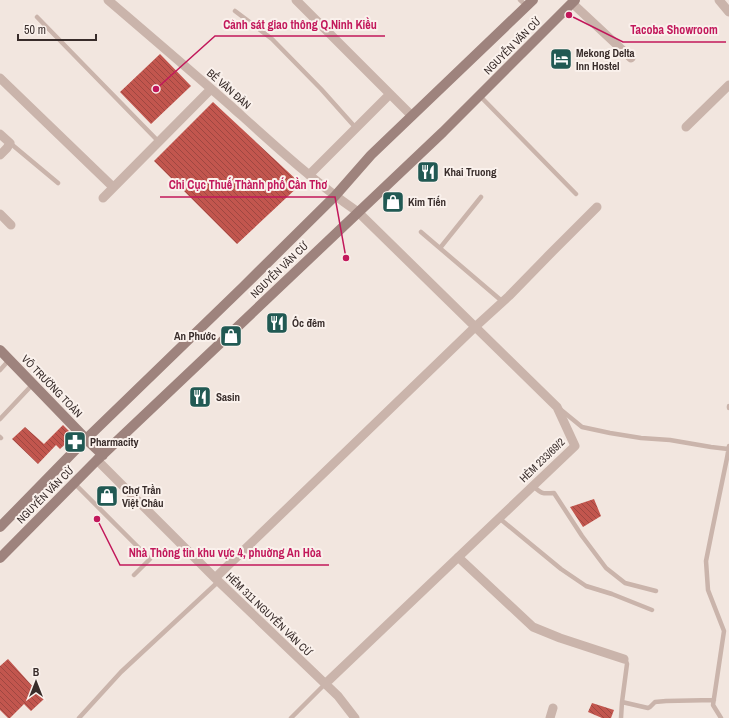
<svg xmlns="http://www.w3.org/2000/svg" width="729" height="718" font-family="'Archivo Narrow',sans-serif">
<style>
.building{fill:url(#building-back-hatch)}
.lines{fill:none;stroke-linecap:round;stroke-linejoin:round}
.lane{stroke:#cab4ab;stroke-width:4.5}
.street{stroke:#cab4ab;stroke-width:9}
.secondary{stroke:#9e837d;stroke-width:10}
.labels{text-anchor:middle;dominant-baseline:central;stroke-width:4;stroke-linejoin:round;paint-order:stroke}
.street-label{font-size:11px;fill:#382c2a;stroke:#faf1ec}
.poi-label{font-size:11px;font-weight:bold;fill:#382c2a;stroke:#faf1ec;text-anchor:start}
.leader{fill:none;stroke:#c2185b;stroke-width:1.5}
.callout-dot{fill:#c2185b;stroke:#faf1ec;stroke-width:1.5}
.callout-label{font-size:12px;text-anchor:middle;font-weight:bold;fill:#c2185b;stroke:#faf1ec;stroke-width:4;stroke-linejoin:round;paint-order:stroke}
</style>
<defs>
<pattern id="building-back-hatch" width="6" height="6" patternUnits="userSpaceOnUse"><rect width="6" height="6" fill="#c2564e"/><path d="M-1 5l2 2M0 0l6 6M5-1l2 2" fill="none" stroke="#9f4741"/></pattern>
</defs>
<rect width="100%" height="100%" fill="#f2e6df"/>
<path class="building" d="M 160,54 L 191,86 L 151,124 L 120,92 Z
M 213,102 L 301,184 L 237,244 L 154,161 Z
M 63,425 L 74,436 L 60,449 L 56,445 L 38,464 L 12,439 L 25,427 L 44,444 Z
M 594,499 L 601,516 L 583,527 L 570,507 Z
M 8,659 L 44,699 L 31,711 L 24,704 L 10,718 L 8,718 L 0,710 L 0,666 Z
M 592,703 L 614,710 L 611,718 L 602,718 L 588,712 Z"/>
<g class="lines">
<path class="lane" d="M 520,0 L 527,6
M 235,11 L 272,39 L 321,89 L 355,127
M 37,17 L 159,142
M 479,95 L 576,194
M 10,143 L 58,183
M 421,232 L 503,302
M 440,248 L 481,197
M 0,370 L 9,360
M 729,406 L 729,408
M 560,409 L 582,427 L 610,433 L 641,438 L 670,440 L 711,447 L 728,449
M 0,419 L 33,384
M 0,437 L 1,438
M 74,483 L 150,559 L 134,575
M 533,486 C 542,494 542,494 554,493 L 582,536 L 606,568 L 625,583 L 656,591
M 499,518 L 561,569 L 586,586 L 612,594 L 652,610
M 622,702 L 627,664 L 626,661 L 624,659
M 79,718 L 121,672 L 219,581
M 291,718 L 325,684
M 621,718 L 622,702 L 648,708 L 650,707 L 655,702 L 666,701 L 714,700
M 721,718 L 713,705 L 724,631 L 708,590 L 706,561 L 712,531 L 727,458 L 729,446"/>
<path class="street" d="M 108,0 C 150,36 191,71 232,107 C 273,144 313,181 358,212 L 557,407 L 575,446 L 325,684
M 296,0 L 412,116
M 719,0 L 729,12
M 572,3 L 631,58
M 0,78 L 113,187
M 686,127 L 729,85
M 0,134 L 10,143 L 7,148 L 0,155
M 309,175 L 390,94
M 103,198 L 211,89
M 0,214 L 11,225
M 97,460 L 215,578 L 338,696 L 355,718
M 458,557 L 533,627 L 560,638 L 624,659
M 215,578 L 475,327 L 509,296 L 548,256 L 597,207
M 550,718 L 553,708"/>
<path class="secondary" d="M 0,350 L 86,439 L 103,455
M 0,527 L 86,439 L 243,287 L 335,196 L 371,155 L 533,0
M 0,558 L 97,460 L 443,132 L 575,0"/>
</g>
<defs>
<g id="hotel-square" transform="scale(1.15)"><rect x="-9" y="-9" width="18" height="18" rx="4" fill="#215953" stroke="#faf1ec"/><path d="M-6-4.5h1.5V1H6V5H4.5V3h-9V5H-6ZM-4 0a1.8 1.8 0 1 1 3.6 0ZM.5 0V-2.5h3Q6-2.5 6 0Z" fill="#fff"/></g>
<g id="restaurant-square" transform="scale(1.15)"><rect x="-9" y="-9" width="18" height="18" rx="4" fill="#215953" stroke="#faf1ec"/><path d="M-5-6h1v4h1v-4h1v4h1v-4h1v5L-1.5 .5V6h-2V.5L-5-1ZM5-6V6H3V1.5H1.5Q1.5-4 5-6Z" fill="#fff"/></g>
<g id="shop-square" transform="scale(1.15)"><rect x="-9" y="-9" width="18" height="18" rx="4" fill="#215953" stroke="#faf1ec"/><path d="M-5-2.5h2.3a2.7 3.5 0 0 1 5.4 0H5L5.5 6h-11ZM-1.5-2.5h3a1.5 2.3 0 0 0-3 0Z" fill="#fff"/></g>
<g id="pharmacy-square" transform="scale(1.15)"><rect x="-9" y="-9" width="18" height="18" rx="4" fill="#215953" stroke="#faf1ec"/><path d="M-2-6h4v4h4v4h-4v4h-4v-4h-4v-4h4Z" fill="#fff"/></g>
</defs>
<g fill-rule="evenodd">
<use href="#hotel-square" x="561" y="59"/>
<use href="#restaurant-square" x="428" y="172"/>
<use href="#shop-square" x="393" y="202"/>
<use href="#restaurant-square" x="277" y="323"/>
<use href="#shop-square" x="231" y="336"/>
<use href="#restaurant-square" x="200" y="397"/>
<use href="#pharmacy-square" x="75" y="442"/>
<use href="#shop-square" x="107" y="496"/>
</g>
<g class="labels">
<g class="street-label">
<text transform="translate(512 46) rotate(-45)">NGUYỄN VĂN CỪ</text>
<text transform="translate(229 89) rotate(41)">BẾ VĂN ĐÀN</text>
<text transform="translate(279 270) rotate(-44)">NGUYỄN VĂN CỪ</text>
<text transform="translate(52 386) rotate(46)">VÕ TRƯỜNG TOẢN</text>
<text transform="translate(542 460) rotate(-44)">HẺM 233/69/2</text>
<text transform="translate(45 495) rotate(-45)">NGUYỄN VĂN CỪ</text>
<text transform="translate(269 614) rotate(44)">HẺM 311 NGUYỄN VĂN CỪ</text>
</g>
<g class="poi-label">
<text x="576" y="53">Mekong Delta<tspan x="576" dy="13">Inn Hostel</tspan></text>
<text x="444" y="172">Khai Truong</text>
<text x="408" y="202">Kim Tiến</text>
<text x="292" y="323">Ốc đêm</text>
<text x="216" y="336" text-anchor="end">An Phước</text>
<text x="216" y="397">Sasin</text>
<text x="90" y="442">Pharmacity</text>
<text x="122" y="490">Chợ Trần<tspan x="122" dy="13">Việt Châu</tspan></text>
</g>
</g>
<path class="leader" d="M156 89L215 36H385M569 15L623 42H726M346 258L335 197H160M97 519L120 565H329"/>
<g class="callout-dot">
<circle cx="156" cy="89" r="4"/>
<circle cx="569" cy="15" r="4"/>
<circle cx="346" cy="258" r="4"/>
<circle cx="97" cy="519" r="4"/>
</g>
<g class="callout-label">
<text x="300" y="29">Cảnh sát giao thông Q.Ninh Kiều</text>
<text x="674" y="34">Tacoba Showroom</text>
<text x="248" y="189">Chi Cục Thuế Thành phố Cần Thơ</text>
<text x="225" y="557">Nhà Thông tin khu vực 4, phuờng An Hòa</text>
</g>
<g transform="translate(36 682)" stroke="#faf1ec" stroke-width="3" paint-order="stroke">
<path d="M0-3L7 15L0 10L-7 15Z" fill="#382c2a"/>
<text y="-6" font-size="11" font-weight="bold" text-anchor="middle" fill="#382c2a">B</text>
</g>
<path d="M18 34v6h78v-6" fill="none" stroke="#382c2a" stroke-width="2"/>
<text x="24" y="34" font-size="12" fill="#382c2a" stroke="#faf1ec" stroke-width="3" paint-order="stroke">50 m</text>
</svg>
